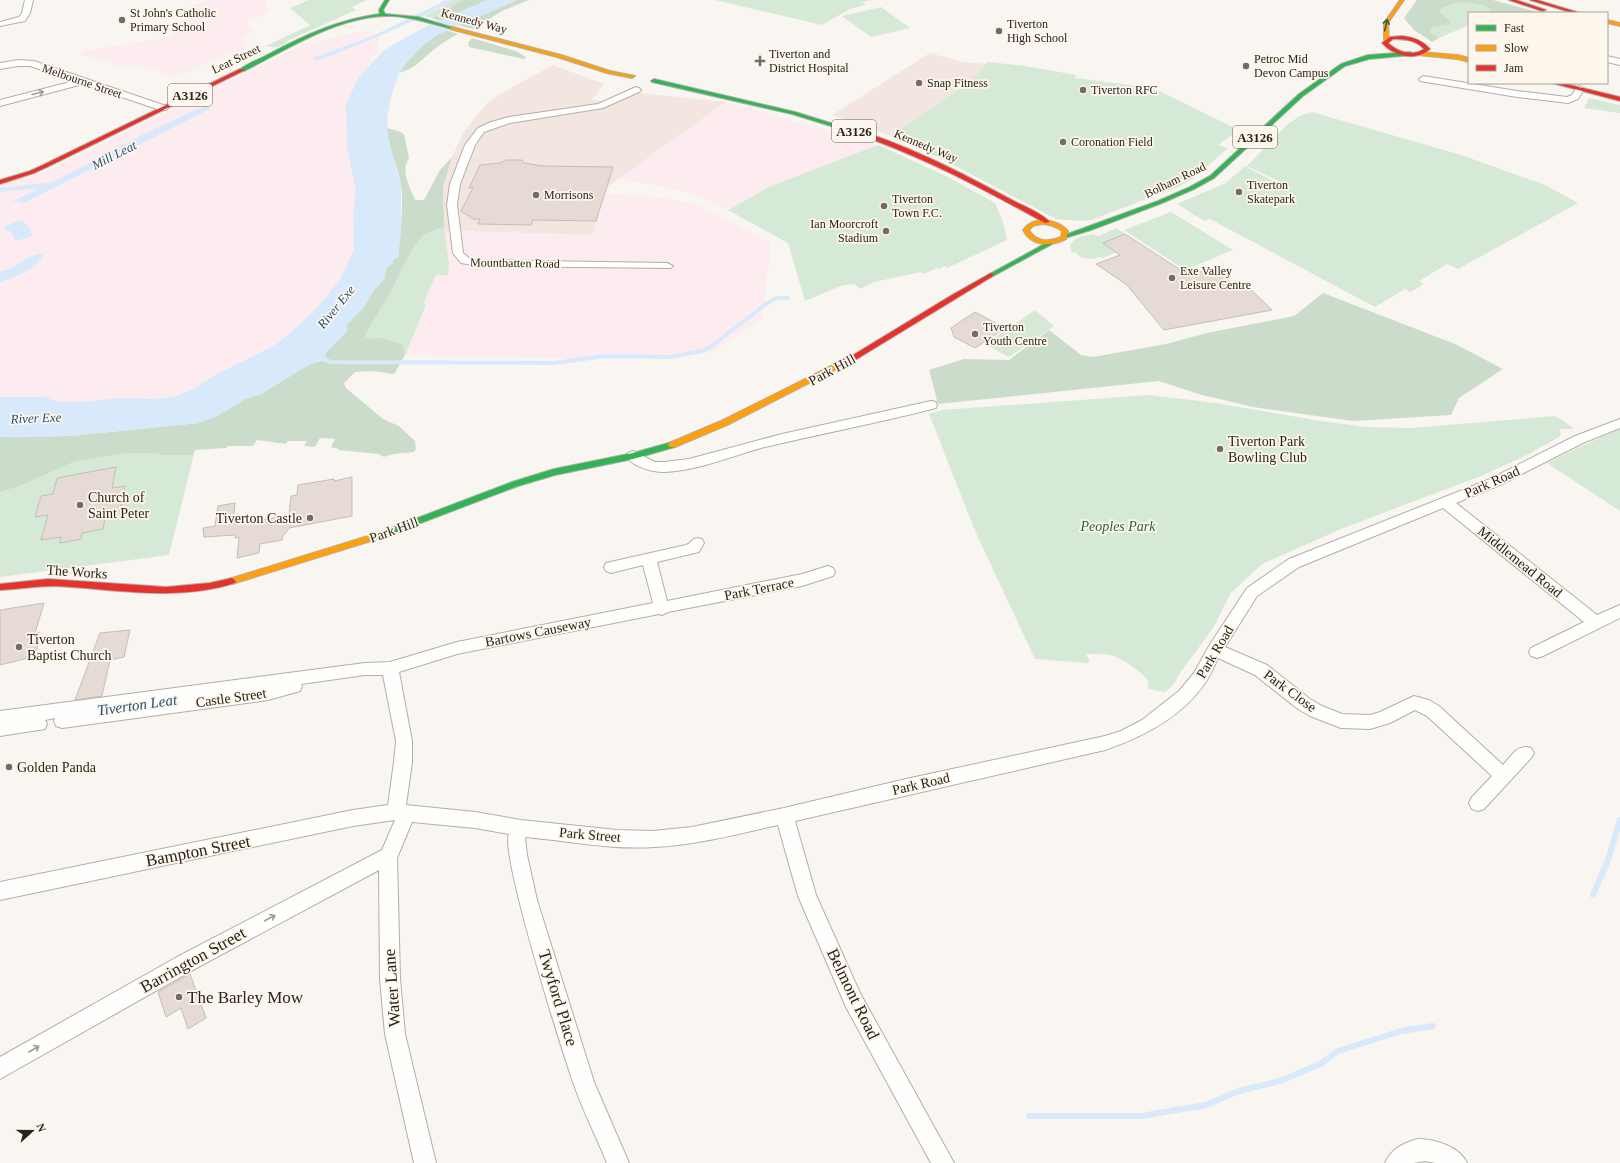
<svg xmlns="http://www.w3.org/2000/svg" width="1620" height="1163" font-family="Georgia,serif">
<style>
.commercial{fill:#f3e6e1}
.industrial{fill:#fcecf0}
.green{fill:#d6e8d6}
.forest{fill:#cbddca}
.water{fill:#d7e9fa}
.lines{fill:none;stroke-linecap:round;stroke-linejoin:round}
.stream-far1{stroke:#d7e9fa;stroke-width:4}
.stream{stroke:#d7e9fa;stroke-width:6}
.building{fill:#e6dbd4;stroke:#c4bdb8}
.street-casing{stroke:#b3aea8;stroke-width:2}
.fast-casing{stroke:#b3aea8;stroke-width:2}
.slow-casing{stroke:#b3aea8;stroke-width:2}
.jam-casing{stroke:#b3aea8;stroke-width:2}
.street{fill:#fefefd;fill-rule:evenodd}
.fast{fill:#30b455;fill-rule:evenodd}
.slow{fill:#ff9f0a;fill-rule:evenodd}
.jam{fill:#e5322d;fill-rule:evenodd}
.oneway{stroke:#2d6435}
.oneway2{stroke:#9f9b97}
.poi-dot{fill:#726c65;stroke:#fdf6ec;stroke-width:1.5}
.labels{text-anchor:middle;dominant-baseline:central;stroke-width:3.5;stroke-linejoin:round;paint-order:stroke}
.far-poi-label{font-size:12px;fill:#2a231a;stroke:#fdf6ec;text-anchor:start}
.far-street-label{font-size:12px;fill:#2a231a;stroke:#fdf6ec}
.shield{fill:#fdf6ec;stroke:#696259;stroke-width:1}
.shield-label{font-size:13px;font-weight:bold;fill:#2a231a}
.far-water-label{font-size:13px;font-style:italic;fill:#20527c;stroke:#fdf6ec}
.street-label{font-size:14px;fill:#2a231a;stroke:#fdf6ec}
.poi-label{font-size:14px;fill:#2a231a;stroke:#fdf6ec;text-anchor:start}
.park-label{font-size:14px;font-style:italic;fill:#2b6139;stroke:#fdf6ec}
.water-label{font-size:15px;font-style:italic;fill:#20527c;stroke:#fdf6ec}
.near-street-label{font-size:17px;fill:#2a231a;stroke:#fdf6ec}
.near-poi-label{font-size:17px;fill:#2a231a;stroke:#fdf6ec;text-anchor:start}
</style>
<rect width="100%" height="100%" fill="#f9f5f0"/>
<path class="commercial" d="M 930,53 L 963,62 L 987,64 L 972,80 L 891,136 L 832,115 Z
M 553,65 L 604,84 L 596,96 L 591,99 L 614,104 L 640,93 L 726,102 L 609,186 L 605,193 L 593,235 L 460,231 L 444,232 L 443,187 L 452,157 L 465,130 L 487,103 L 507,90 Z"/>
<path class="industrial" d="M 215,0 L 265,0 L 270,12 L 244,22 L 255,31 L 239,39 L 251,43 L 246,47 L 175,77 L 135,64 L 126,68 L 83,55 L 82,51 L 173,37 L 190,5 Z
M 368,31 L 379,34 L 379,46 L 367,68 L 358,78 L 346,105 L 347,147 L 356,191 L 353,213 L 354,250 L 340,281 L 316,309 L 289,334 L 272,347 L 213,376 L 192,390 L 173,397 L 153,399 L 121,398 L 78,402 L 60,402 L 44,397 L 0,397 L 0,185 L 52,169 L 168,110 L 305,44 L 349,34 Z
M 726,102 L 878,145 L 771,186 L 728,210 L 692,193 L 619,178 Z
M 605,193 L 665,198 L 700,206 L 771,243 L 762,319 L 713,351 L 673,358 L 603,359 L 405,355 L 426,305 L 423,305 L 436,275 L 448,275 L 449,264 L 444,232 L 460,231 L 593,235 Z"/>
<path class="green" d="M 309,0 L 367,0 L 352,7 L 356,10 L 289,40 C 281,47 276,49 266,46 L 310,25 L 290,8 Z
M 454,0 L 462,0 L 445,12 L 432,18 L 425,16 Z
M 715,0 L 872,0 L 862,2 L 866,5 L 850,9 L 822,25 Z
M 1460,1 L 1474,2 L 1493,10 L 1490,13 L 1469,13 L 1469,25 L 1439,38 L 1430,32 L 1433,27 L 1452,24 C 1448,16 1441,16 1439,10 L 1454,2 Z
M 881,7 L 910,28 L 871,37 L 842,16 Z
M 988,62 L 1025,66 L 1076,75 L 1075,78 L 1145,87 L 1159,91 L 1239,130 L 1218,145 L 1228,148 L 1194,178 L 1178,187 L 1091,220 L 1082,221 L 1056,219 L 954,165 L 891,136 L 972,80 Z
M 1589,98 L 1620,105 L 1620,113 L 1584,108 Z
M 1312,112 L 1461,155 L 1545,185 L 1578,203 L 1458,269 L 1447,264 L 1419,281 L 1424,284 L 1410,292 L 1405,289 L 1375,307 L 1210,219 L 1204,221 L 1177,204 L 1226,183 L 1245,166 L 1285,187 L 1287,185 L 1247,166 L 1288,124 L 1300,116 Z
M 878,145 L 946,176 L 995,203 L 1003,222 L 1007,240 L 947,268 L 944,266 L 939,269 L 937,268 L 924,274 L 921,272 L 874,282 L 860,289 L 855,284 L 843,285 L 805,301 L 788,243 L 728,210 L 771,186 Z
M 1171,212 L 1233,250 L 1185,270 L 1124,230 Z
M 444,227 L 449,264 L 448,275 L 436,275 L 423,304 L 426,305 L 405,355 L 403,345 L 364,339 C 371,322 382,307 391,291 C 401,274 408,251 422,237 C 427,232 437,229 444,227 Z
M 1116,228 L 1125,234 L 1103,243 L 1117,252 L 1102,258 L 1099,257 C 1090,260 1083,260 1075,252 L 1072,253 L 1070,245 L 1073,241 L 1079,237 L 1092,234 L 1099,236 Z
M 1035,310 L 1054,326 L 1009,357 L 985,344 Z
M 1149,395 L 1216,403 L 1314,420 L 1366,427 L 1410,428 L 1555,416 L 1564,421 L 1574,429 L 1560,429 L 1561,434 L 1559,437 L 1527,455 L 1481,476 L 1341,529 L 1262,564 L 1231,593 L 1213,628 L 1180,673 L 1174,684 L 1165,692 L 1148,689 C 1148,687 1149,684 1148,682 C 1145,673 1120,657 1111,655 C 1103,653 1094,654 1086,654 L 1090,662 L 1087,663 L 1035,659 L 976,533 L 929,414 L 942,410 L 970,408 Z
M 1620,428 L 1620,511 L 1547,463 Z
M 0,437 L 195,450 L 169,555 L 0,577 Z"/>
<path class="forest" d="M 462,0 L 487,0 L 440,21 L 432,18 L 445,12 Z
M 517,0 L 529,0 L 502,11 L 473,29 L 458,25 Z
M 1417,0 L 1493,0 L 1541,13 L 1490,13 L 1492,10 C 1476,0 1455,0 1439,10 C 1441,15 1448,17 1452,24 L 1433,27 L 1430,32 L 1439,38 L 1432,42 L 1414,30 L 1404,18 Z
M 446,30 L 458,34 C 448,39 439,45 431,52 C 420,61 414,69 399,73 C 412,54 426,40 446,30 Z
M 472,38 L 516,51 L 526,57 L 524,59 L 469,47 L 468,43 Z
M 387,128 L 398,131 L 404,134 L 409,158 C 400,171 410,187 415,200 L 424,200 L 440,170 L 452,157 L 443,187 L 444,227 C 437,229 427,232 422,237 C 409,250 399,277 390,293 C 381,309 371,322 364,339 L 382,338 L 403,345 L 405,355 L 394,374 L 372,371 L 355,372 L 344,383 L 346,388 L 383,419 L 399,426 L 415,441 L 416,449 L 414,452 C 403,454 395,452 384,457 L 379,454 L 338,450 L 339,449 L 331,447 L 335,439 L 320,438 L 315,447 L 304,446 L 307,441 L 288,441 L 286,444 L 257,440 L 253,446 L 228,446 L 226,448 L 195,450 L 193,455 L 161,455 L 156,453 L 126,453 L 75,461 L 22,485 L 0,492 L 0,437 L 70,436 L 199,423 L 217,416 L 245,399 L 260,394 L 310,364 L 325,360 L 326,352 L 347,331 L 347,324 L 363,308 L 374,290 L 385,278 C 385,267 388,261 398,257 C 400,237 404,205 401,185 C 398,166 388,148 387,128 Z
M 1323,293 L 1455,344 L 1503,369 L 1459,398 L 1451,415 L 1353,421 L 1253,407 L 1202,395 L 1159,381 L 938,404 L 929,370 L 964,359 L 1009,360 L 1049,330 L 1081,355 L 1093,357 L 1166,344 L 1207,333 L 1294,316 Z"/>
<path class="water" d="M 446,0 L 454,0 C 410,24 365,43 317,61 L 312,58 L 373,36 Z
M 487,0 L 517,0 L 435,36 L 412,55 L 399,73 L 391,97 L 387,118 L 388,137 L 401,186 L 401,233 L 398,257 L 392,259 L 393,263 L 385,269 L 385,278 L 374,290 L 363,308 L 347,324 L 347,331 L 326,352 L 325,360 L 310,364 L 260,395 L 245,399 L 217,416 L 199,423 L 70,436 L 0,437 L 0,397 L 44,397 L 60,402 L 78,402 L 121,398 L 153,399 L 173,397 L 192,390 L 213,376 L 272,347 L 289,334 L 316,309 L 339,281 L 354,250 L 353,213 L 356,191 L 347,147 L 346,105 L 358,78 L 383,51 L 405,38 L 427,26 Z
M 204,106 L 212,108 L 22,204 L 20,202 L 12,201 L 37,190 L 28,189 L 0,192 L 0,188 L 53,182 L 142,135 Z
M 22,220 L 30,228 L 32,236 L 16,241 L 10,231 L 4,230 L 5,226 Z
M 43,253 L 43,257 C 30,272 18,276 0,282 L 0,272 C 10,269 16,266 24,260 C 28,256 37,255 43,253 Z"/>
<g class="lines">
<path class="stream-far1" d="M 325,360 L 331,362 L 555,363 L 604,356 L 671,357 L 702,351 L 709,348 L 769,302 L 777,298 L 788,298"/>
<path class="stream" d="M 1593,895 L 1608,860 L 1620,820
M 1029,1116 L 1141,1116 L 1206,1105 L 1239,1091 L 1280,1081 L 1320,1064 L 1338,1051 L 1401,1031 L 1433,1026"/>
</g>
<path class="building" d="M 506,160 L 522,160 L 524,163 L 543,166 L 613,167 L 596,221 L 533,220 L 531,225 L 478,224 L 480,219 L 473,219 L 461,211 L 473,188 L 469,188 L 480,165 L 500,163 Z
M 1125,234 L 1187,274 L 1218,269 L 1233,285 L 1244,283 L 1272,310 L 1164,330 L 1127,285 L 1096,264 L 1120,255 L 1103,243 Z
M 975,312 L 1005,328 L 975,348 L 954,337 L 951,328 Z
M 116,467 L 112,488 L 125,486 L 120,511 L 106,513 L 103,529 L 82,533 L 81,539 L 60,543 L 61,537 L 41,540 L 48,515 L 35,517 L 41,496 L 53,494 L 57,478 Z
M 352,477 L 352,516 L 289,528 L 283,536 L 282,540 L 260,544 L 259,553 L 237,558 L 239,537 L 235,538 L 235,535 L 204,537 L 203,528 L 215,526 L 218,506 L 235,503 L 233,523 L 251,520 L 251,522 L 289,515 L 291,496 L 297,495 L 298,485 L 334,479 L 334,481 Z
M 44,603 L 35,633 L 39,632 L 37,650 L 33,652 L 32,657 L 0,665 L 0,610 Z
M 130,630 L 124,657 L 110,660 L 102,696 L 75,700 L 100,633 Z
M 190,974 L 206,1018 L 188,1029 L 181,1008 L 166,1017 L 158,992 Z"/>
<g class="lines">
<g class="street-casing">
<path id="street" d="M 25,0 L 33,0 L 30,13 L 25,21 L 0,26 L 0,22 L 19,17 L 22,13 Z
M 1607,56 L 1620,59 L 1620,65 L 1607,62 Z
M 18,60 L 34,61 L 166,106 L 168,108 L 166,110 L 160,110 L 83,84 L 0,106 L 0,100 L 74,81 L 30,66 L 18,66 L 0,69 L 0,63 Z
M 1423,76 L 1517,91 L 1567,97 L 1572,95 L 1577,87 L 1580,86 L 1584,89 L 1578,99 L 1568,103 L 1517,97 L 1420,81 L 1419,79 Z
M 636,87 L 639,88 L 641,90 L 639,92 L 603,108 L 510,123 L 484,132 L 475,145 L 460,184 L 457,205 L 463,253 L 469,258 L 474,260 L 667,263 L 673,266 L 671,268 L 478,266 L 461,263 L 453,253 L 447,205 L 450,184 L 465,145 L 478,128 L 491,122 L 509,117 L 598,104 Z
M 931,401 L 936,402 L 937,405 L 936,408 C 878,423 819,434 761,448 C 729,457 697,471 664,472 C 652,472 633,467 626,456 L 628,453 L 633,451 L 655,462 L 664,462 L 689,459 L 782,434 Z
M 1620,419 L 1620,428 L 1585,442 L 1500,485 L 1456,503 L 1597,615 L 1620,605 L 1620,618 L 1543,656 L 1537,658 L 1531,656 L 1529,652 L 1531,648 L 1584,622 L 1443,508 L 1299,567 L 1257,596 L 1225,647 L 1267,665 L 1310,699 L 1322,706 L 1342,714 L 1370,715 L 1380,712 L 1414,696 L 1429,700 L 1439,706 L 1503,765 C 1511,756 1518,743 1531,748 L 1534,753 L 1531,758 L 1484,809 L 1478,811 L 1472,809 L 1469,803 L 1472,797 L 1492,776 L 1427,716 L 1415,710 L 1390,723 L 1370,729 L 1341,728 L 1310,716 L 1298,709 L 1255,675 L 1218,658 C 1214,666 1211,675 1205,683 C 1182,717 1143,737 1105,750 L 795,821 L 816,895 L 860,993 L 954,1163 L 931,1163 L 846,1007 L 798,896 L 778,825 C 737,834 696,845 654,847 C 612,850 568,841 526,837 L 525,838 L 527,855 L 537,900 L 594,1082 L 629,1163 L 607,1163 C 596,1136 582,1109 573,1082 C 562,1050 500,854 509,834 L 475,828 L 412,822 L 397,858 L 400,979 L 405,1034 L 436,1163 L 414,1163 L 385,1034 L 380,979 L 379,870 L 191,971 L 0,1079 L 0,1057 L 177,957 L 382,850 L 395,820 L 353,826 L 0,900 L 0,882 L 353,810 L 388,805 L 394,762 L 396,741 L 383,675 L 365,675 L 301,684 L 302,686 L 300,691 L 268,700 L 62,728 L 56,726 L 54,721 L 55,718 L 45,720 L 47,724 L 45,729 L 0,736 L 0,711 L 365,663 L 390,662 L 457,642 L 653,603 L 643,565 L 611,573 L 606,571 L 604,567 L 606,563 L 686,545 C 694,542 691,536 702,539 L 704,543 L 699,552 L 657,562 L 667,601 L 802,574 L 828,566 L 833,568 L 835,572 L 833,576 L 802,586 L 668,612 L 662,615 L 659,614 L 457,654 L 399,672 L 412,741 L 412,762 L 406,805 L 475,812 L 521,820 L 617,830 L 653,831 L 692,827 L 784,808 L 906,779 L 1105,736 L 1121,731 L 1142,720 L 1179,691 L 1194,673 L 1209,646 L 1247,588 L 1289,559 L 1490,479 L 1575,436 Z
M 1418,1139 C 1435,1139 1460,1147 1467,1163 L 1435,1163 L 1425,1161 L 1413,1163 L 1385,1163 C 1391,1149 1403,1143 1418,1139 Z"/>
</g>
<g class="fast-casing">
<path id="fast" d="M 385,0 L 389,0 L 383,10 L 385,14 L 418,17 L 454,28 L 452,29 C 432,24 413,17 392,16 C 341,14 288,49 244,71 L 239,70 C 248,63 260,59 269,54 C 305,35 340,19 380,14 L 379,10 Z
M 1410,52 L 1412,53 L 1412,55 L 1369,59 L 1345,66 L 1303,96 L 1214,178 L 1194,189 L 1162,203 L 1091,230 L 1065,238 L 1062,236 L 1158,201 L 1190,187 L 1210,176 L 1299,94 L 1341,64 L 1368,55 Z
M 654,79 L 795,112 L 850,129 L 847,131 L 792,114 L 652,82 L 651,81 Z
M 1050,241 L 1052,242 L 1052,244 L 993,276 L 989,276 L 988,275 Z
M 672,442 L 675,443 L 676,445 L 675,447 L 633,459 L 555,475 L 518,486 L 384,537 L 381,538 L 377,535 L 378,533 L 512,482 L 554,469 L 633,453 Z"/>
</g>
<g class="slow-casing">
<path id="slow" d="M 1400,0 L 1404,0 L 1388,23 L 1389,41 L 1384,42 L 1384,23 Z
M 1607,20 L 1620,23 L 1620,26 L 1607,23 Z
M 452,27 L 561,55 L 610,71 L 635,76 L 632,78 L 607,73 L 557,57 L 450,29 L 450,28 Z
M 1420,52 L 1457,55 L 1469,58 L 1469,62 L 1457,59 L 1418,55 L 1418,53 Z
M 1044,220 C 1054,221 1062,224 1068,231 L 1066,239 C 1050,247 1032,247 1023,230 C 1028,223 1036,220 1044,220 ZM 1041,224 C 1049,224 1055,226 1062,231 L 1061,237 C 1049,242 1036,242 1029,230 L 1033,226 Z
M 841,361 L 844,361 L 848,363 L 727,425 L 675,447 L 669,447 L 668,445 L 669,443 L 721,421 Z
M 381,532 L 385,535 L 384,537 L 232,584 L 228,581 L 229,579 Z"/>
</g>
<g class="jam-casing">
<path id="jam" d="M 1509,0 L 1516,0 L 1546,10 L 1542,11 Z
M 1530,0 L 1537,0 L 1580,13 L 1573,13 Z
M 1402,36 C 1413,37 1422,40 1430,49 C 1416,62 1394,56 1382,43 L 1390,37 ZM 1393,39 C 1405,39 1416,40 1424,49 C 1412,57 1398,52 1388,43 Z
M 240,69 L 245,70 L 47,167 L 34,173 L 0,184 L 0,180 L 30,171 L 43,165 Z
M 1552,83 L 1562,83 L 1620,97 L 1620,101 Z
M 847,127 C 904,143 958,171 1010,199 C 1023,206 1040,212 1050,222 L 1045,223 C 980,187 916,153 845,130 L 845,128 Z
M 991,273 L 993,274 L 993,276 L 865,354 L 847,365 L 844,365 L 840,363 L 952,295 Z
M 232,578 L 236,581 L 235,583 C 176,602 115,589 55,586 C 37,586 18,589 0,590 L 0,584 L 48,579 L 166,587 L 210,583 Z"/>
</g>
<use href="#street" class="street"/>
<use href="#fast" class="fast"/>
<use href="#slow" class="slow"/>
<use href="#jam" class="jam"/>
</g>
<defs><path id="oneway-shaft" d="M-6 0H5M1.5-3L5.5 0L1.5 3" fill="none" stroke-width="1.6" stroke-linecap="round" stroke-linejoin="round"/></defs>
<use class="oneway" href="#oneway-shaft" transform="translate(1386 25) rotate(-77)"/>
<g class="oneway2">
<use href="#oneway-shaft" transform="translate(38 93) rotate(-14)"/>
<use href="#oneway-shaft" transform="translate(270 918) rotate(-28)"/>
<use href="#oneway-shaft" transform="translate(34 1049) rotate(-30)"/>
</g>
<g class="poi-dot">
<circle cx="122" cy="20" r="4"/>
<circle cx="999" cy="31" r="4"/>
<path d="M758 55h4v4h4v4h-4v4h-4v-4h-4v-4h4z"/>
<circle cx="1246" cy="66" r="4"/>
<circle cx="919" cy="83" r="4"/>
<circle cx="1083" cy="90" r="4"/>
<circle cx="1063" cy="142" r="4"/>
<circle cx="1239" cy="192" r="4"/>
<circle cx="536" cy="195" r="4"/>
<circle cx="884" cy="206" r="4"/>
<circle cx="886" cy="231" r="4"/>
<circle cx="1172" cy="278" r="4"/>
<circle cx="975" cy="334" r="4"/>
<circle cx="1220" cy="449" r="4"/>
<circle cx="80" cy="505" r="4"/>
<circle cx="310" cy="518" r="4"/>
<circle cx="19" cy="647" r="4"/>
<circle cx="9" cy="767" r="4"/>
<circle cx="179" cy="997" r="4"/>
</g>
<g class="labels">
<g class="far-poi-label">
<text x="130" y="13">St John's Catholic<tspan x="130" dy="14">Primary School</tspan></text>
<text x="1007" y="24">Tiverton<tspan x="1007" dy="14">High School</tspan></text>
<text x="769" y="54">Tiverton and<tspan x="769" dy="14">District Hospital</tspan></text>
<text x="1254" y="59">Petroc Mid<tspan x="1254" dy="14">Devon Campus</tspan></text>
<text x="927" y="83">Snap Fitness</text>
<text x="1091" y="90">Tiverton RFC</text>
<text x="1071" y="142">Coronation Field</text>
<text x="1247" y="185">Tiverton<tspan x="1247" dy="14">Skatepark</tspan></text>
<text x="544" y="195">Morrisons</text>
<text x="892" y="199">Tiverton<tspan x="892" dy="14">Town F.C.</tspan></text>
<text x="878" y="224" text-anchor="end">Ian Moorcroft<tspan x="878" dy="14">Stadium</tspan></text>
<text x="1180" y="271">Exe Valley<tspan x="1180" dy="14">Leisure Centre</tspan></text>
<text x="983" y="327">Tiverton<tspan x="983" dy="14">Youth Centre</tspan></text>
</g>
<g class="far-street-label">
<text transform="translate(474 21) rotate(15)">Kennedy Way</text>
<text transform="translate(236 59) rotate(-26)">Leat Street</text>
<text transform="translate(82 81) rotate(19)">Melbourne Street</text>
<text transform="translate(926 146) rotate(23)">Kennedy Way</text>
<text transform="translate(1175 180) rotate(-26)">Bolham Road</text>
<text transform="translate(515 263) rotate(1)">Mountbatten Road</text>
</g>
<g class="shield">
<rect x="168" y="84" width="44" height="22" rx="3"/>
<rect x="832" y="120" width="44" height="22" rx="3"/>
<rect x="1233" y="126" width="44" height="22" rx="3"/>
</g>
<g class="shield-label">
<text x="190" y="95">A3126</text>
<text x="854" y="131">A3126</text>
<text x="1255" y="137">A3126</text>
</g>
<g class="far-water-label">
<text transform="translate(114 155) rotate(-27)">Mill Leat</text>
<text transform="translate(336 307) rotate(-51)">River Exe</text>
<text transform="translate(36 418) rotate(-2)">River Exe</text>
</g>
<g class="street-label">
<text transform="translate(832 370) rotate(-28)">Park Hill</text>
<text transform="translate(1492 482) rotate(-24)">Park Road</text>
<text transform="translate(394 530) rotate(-20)">Park Hill</text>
<text transform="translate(1520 562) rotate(39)">Middlemead Road</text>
<text transform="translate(77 572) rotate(4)">The Works</text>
<text transform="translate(759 589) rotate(-11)">Park Terrace</text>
<text transform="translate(538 632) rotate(-11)">Bartows Causeway</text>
<text transform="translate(1215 652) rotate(-59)">Park Road</text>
<text transform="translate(1290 691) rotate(36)">Park Close</text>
<text transform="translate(231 698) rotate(-8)">Castle Street</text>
<text transform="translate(921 784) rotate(-13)">Park Road</text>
<text transform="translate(590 835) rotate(5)">Park Street</text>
</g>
<g class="poi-label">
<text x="1228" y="441">Tiverton Park<tspan x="1228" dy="16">Bowling Club</tspan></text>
<text x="88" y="497">Church of<tspan x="88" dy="16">Saint Peter</tspan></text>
<text x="302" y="518" text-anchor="end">Tiverton Castle</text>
<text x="27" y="639">Tiverton<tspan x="27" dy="16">Baptist Church</tspan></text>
<text x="17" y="767">Golden Panda</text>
</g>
<g class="park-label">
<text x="1118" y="526">Peoples Park</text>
</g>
<g class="water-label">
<text transform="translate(137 705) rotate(-8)">Tiverton Leat</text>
</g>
<g class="near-street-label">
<text transform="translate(198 851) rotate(-11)">Bampton Street</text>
<text transform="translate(193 960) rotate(-29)">Barrington Street</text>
<text transform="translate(392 988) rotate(-94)">Water Lane</text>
<text transform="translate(853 994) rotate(64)">Belmont Road</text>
<text transform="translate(558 998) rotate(73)">Twyford Place</text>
</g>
<g class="near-poi-label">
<text x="187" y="997">The Barley Mow</text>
</g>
</g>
<rect x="1468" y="12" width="140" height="72" fill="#fdf6ec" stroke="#a9a298"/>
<rect x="1476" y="25" width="20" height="6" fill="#30b455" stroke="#a9a298"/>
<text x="1504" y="32" font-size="12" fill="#2a231a">Fast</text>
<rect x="1476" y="45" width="20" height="6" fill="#ff9f0a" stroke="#a9a298"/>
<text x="1504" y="52" font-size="12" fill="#2a231a">Slow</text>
<rect x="1476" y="65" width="20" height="6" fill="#e5322d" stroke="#a9a298"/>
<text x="1504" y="72" font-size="12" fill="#2a231a">Jam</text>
<g transform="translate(32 1131) rotate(69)" stroke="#fdf6ec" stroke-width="3" paint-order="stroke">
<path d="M0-3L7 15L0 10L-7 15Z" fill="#2a231a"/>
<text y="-6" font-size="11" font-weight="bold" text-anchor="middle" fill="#2a231a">N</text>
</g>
</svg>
